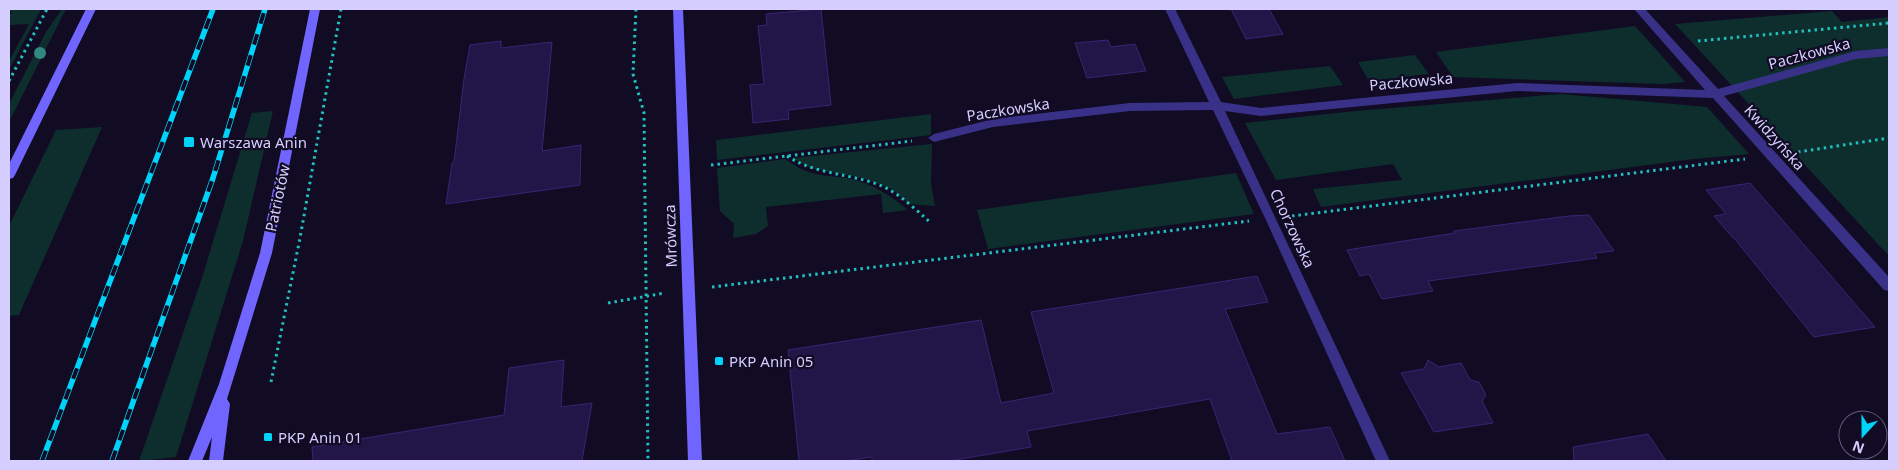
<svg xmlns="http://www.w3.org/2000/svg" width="1898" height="470" font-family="'Noto Sans',sans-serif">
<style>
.green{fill:#0e2e2e}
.building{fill:#221547;stroke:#392575}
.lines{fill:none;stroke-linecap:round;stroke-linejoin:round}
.path{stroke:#21c0bf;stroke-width:3;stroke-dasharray:2.5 4;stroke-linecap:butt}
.street{fill:#393188;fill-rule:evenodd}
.secondary{fill:#7165ff;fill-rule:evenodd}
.rail-casing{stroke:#00d3f9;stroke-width:5.5}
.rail{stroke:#110b24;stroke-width:4;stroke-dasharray:11;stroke-linecap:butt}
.tree{fill:#328781}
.poi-dot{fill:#00d3f9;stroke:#110b24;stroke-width:2}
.labels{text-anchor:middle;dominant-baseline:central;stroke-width:4.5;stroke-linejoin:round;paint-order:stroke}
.street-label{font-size:15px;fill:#d6ceff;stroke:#110b24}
.poi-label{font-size:15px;fill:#d6ceff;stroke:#110b24;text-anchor:start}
</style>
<rect width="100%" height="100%" fill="#110b24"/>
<path class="green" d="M 41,9 L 9,70 L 9,61 L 29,24 L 9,25 L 9,16 L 12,12 L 9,11 L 9,10 Z
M 62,9 L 66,9 L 9,122 L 9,104 L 46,32 Z
M 1832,11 L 1842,22 L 1889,17 L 1889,256 L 1675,24 Z
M 1635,26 L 1685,82 L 1662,84 L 1453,77 L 1436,52 Z
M 1415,55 L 1429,74 L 1369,81 L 1358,62 Z
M 1330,66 L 1343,85 L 1234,99 L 1222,77 Z
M 1561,94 L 1707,107 L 1749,154 L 1694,159 L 1321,207 L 1313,189 L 1402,180 L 1393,164 L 1276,180 L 1245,123 L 1355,111 Z
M 273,111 L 243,241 L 176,457 L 139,461 L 202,278 L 252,113 Z
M 931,114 L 931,135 L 717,160 L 716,140 Z
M 102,127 L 19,315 L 9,316 L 9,226 L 56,130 Z
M 932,144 L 931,184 L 935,206 L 909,204 L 892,189 L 862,178 L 810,168 L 792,158 Z
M 785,159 C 795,166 805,172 816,174 C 828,177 840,176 851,179 C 873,184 891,196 908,210 L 883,213 L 881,194 L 766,207 L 768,226 L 756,234 L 733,238 L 734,224 L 720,211 L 717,168 Z
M 1236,173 L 1254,214 L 988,249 L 977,210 Z"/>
<path class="building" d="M 821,9 L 831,105 L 788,110 L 789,119 L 753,123 L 750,85 L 764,84 L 758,26 L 767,25 L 766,14 Z
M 1231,9 L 1269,9 L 1283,34 L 1246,39 Z
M 1108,40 L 1111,47 L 1135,44 L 1146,71 L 1087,78 L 1075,43 Z
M 501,41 L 501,48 L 552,42 L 542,151 L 581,145 L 580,185 L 446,204 L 452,163 L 454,162 L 464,79 L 470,45 Z
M 1750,183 L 1812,254 L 1875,327 L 1814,337 L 1734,238 L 1733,238 L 1714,216 L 1726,214 L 1706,190 Z
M 1589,215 L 1614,251 L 1594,253 L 1597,258 L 1428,281 L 1433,291 L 1382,299 L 1369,274 L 1360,276 L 1347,250 L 1455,233 L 1454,231 L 1569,216 Z
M 1257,276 L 1268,302 L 1225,309 L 1277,434 L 1330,427 L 1345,461 L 1232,461 L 1210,399 L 1027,431 L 1031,447 L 949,461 L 872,461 L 872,457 L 845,461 L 799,461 L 788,350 L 981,320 L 1001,403 L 1054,393 L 1031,312 Z
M 564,360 L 561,407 L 592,403 L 582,461 L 313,461 L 312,447 L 504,415 L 509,368 Z
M 1428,360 L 1439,367 L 1461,363 L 1470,380 L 1479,382 L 1486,395 L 1482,401 L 1493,423 L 1434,432 L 1401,373 L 1424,369 Z
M 1648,434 L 1666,461 L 1574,461 L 1573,447 Z"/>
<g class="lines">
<path class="path" d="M 636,9 L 633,74 L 644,113 L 648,461
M 1698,41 L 1889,23
M 9,81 L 47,9
M 1798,152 L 1889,138
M 787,156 C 816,175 850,173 882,186 C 900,194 916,210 931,223
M 711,165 L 912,141
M 1292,216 L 1745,159
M 712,287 L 1249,221
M 608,303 L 665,293
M 271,382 L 300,238 L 341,9"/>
<path class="street" d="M 1165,9 L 1175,9 L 1221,102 L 1261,108 L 1517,83 L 1705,90 L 1634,9 L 1645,9 L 1718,89 L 1856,51 L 1889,48 L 1889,56 L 1856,59 L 1724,96 L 1889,277 L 1889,291 L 1884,290 L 1713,98 L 1517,91 L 1261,116 L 1225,111 L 1390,461 L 1376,461 L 1265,218 L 1213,110 L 1130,111 L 993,127 L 934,142 L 928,138 L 934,134 L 993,119 L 1130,103 L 1209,102 Z"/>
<path class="secondary" d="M 86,9 L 96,9 L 15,175 L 13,178 L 9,179 L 9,164 Z
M 310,9 L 320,9 L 272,253 L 227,399 L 230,404 L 223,461 L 209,461 L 212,437 L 202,461 L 188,461 L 219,384 L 260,253 Z
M 673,9 L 683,9 L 702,461 L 688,461 Z"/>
<g class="rail-casing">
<path id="rail" d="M 42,461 L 213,9
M 112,461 L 213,178 L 265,9"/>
</g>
<use href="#rail" class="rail"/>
</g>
<circle class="tree" cx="40" cy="53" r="6"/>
<g class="poi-dot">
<rect x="183" y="136" width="12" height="12" rx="2.5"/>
<rect x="714" y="356" width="10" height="10" rx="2.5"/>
<rect x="263" y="432" width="10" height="10" rx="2.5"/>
</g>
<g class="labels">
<g class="street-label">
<text transform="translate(1809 53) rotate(-15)">Paczkowska</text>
<text transform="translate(1411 81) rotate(-5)">Paczkowska</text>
<text transform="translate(1008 109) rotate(-9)">Paczkowska</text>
<text transform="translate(1775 137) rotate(48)">Kwidzyńska</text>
<text transform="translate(277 198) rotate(-78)">Patriotów</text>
<text transform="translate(1293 228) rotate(65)">Chorzowska</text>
<text transform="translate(670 236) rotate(-92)">Mrówcza</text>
</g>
<g class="poi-label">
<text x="200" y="142">Warszawa Anin</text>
<text x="729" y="361">PKP Anin 05</text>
<text x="278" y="437">PKP Anin 01</text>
</g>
</g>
<rect width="1898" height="470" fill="none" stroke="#d6ceff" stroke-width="20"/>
<g transform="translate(1863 435) rotate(201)"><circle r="24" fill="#110b24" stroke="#60597c"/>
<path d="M0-4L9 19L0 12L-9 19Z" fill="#00d3f9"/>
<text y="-8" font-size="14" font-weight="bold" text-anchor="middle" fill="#d6ceff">N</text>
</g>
</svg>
